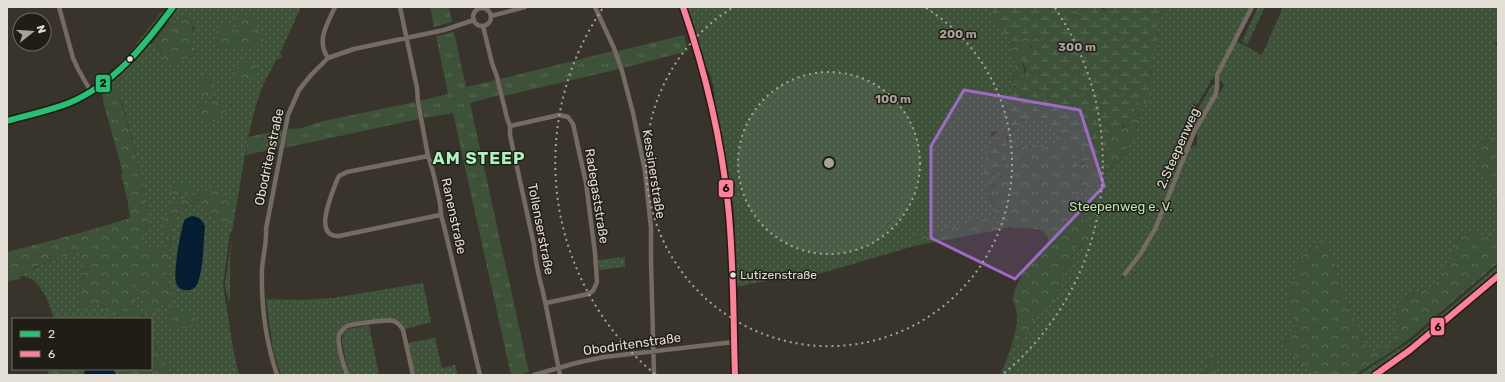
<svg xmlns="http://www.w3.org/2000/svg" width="1505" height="382" font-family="Rubik,sans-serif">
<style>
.grass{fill:url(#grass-dots)}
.forest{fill:url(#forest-crowns)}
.wetland{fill:url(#wetland-marsh)}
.park{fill:url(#park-tufts)}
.water{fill:#051d32}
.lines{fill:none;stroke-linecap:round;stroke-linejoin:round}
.minor{stroke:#756b63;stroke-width:4.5}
.bus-1-casing{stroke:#201d17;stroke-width:9}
.bus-2-casing{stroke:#201d17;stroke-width:9}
.bus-1{stroke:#26c172;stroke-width:6}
.bus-2{stroke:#ff8098;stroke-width:6}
.marked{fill:#9f6ac7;fill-opacity:0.2;stroke:#9f6ac7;stroke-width:3;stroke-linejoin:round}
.ring{fill:none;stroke:#a7a29a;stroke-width:2;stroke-dasharray:2 4}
.bus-dot{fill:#e3ded6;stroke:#201d17;stroke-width:1.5}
.labels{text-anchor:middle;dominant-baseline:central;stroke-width:3;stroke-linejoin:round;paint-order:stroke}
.bus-label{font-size:12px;fill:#e3ded6;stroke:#201d17;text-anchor:start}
.street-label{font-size:13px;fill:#e3ded6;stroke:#201d17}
.park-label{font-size:13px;fill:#b6e5ae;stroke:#201d17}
.district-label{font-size:17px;font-weight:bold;letter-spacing:1px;fill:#adf3be;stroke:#201d17}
.centre{fill:#a7a29a;stroke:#201d17;stroke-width:2}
.ring-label{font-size:12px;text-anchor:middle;font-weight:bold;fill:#a7a29a;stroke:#201d17;stroke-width:3;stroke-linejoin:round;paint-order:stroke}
.line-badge{stroke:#201d17;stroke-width:1.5}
.pale-badge-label{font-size:11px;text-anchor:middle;font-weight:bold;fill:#111}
</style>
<defs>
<pattern id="grass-dots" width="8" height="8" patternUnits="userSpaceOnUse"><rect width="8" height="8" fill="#3e5239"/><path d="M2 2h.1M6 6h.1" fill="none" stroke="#5a6a55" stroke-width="1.8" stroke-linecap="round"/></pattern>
<pattern id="forest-crowns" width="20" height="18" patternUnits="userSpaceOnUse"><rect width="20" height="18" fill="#3e5239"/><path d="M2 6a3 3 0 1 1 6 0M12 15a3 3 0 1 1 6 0" fill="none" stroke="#5a6a55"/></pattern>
<pattern id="wetland-marsh" width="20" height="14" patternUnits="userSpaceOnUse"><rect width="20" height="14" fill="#3e5239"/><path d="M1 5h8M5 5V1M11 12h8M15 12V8" fill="none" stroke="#5a6a55"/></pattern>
<pattern id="park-tufts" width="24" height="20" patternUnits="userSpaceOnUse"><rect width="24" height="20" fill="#3e5239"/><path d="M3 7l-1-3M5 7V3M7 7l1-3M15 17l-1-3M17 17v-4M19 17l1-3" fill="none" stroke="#5a6a55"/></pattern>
</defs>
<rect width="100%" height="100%" fill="#38342c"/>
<path class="grass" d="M 176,7 L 301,7 L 280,53 L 282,57 L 276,60 L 262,87 L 256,105 L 248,137 L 232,232 L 230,232 L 223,285 L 234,354 L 239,375 L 171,375 L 163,357 L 152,341 L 151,336 L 151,319 L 145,319 L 144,316 L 135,310 L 105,319 L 54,319 C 50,303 39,275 20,276 L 19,274 L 20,272 L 31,271 L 30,270 L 54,259 L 78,253 L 81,255 L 84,272 L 77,308 C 85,308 96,302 103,305 L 106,313 L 131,280 L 134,280 L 137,282 L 140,297 L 160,306 L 175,298 L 166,280 L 174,221 L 180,210 L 190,203 L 206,206 L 218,222 L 232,199 L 224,196 L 220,189 L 206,190 L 200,195 L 178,201 L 166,229 L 167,235 L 166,248 L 164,249 L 149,249 L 146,247 L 144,239 L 146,228 L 148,222 L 148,209 L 140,170 L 123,105 L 120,97 L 111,85 L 107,85 L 135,61 L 149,43 L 151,44 L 153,42 L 159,49 L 162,58 L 195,45 C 192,38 190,34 195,27 L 183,15 L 177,24 L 172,25 L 165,22 Z
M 686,7 L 991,7 L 993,17 L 1001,27 L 1001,29 L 999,31 L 1008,38 L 1011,42 L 1009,45 C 1016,59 1016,70 1011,85 L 1012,87 L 1015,87 L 1002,116 L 1008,122 L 1007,133 L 1003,135 L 998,130 L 996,131 L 991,132 L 990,137 L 994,136 L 997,141 L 987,161 L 983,165 L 983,177 L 989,178 C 992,173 997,169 1003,172 L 998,181 L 986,192 L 1005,225 L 1009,227 L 997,230 L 998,227 L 992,216 L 936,233 L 914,238 L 914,246 L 805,278 L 788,281 L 779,278 L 736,287 L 732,227 L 735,226 L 733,201 L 730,201 L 724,148 L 714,101 C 716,92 712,77 707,69 Z
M 1164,7 L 1251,7 L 1237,33 L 1234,36 L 1235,38 L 1212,80 L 1210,80 L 1210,83 L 1197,105 L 1193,103 L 1192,104 L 1196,107 L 1187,123 L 1178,148 L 1174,151 L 1179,152 L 1184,156 L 1155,227 L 1150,230 L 1152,233 L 1140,252 L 1123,273 L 1122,280 L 1142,253 L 1157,228 L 1190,148 L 1197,145 L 1197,131 L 1208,110 L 1224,86 L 1223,83 L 1219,80 L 1219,75 L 1236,41 L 1262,55 L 1283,7 L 1498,7 L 1498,43 L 1494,43 L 1498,47 L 1498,136 L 1482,143 L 1476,154 L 1479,173 L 1494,187 L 1498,210 L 1498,225 L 1491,238 L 1486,238 L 1473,232 L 1462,235 L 1456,243 L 1452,260 L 1434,286 L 1407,295 L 1397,303 C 1395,322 1407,332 1387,346 C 1380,350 1377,352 1369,351 L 1341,292 L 1333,254 L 1326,245 L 1317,245 L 1301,255 L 1295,279 L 1288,285 L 1287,298 L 1291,316 L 1295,323 L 1294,330 L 1287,334 L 1283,341 L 1304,367 L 1314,373 L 1314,375 L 1217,375 L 1214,355 L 1208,356 L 1207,360 L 1210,366 L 1203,374 L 1198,375 L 1000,375 L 1005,364 L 1011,347 L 1021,344 L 1023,338 L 1031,332 L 1034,315 L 1055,299 L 1064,273 L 1072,262 L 1073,251 L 1075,247 L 1093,244 L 1096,241 L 1090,227 L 1071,205 L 1071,201 L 1122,158 L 1133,139 L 1143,103 L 1146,103 L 1153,79 L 1151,78 L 1154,47 L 1158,40 L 1157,24 Z
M 1258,7 L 1265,7 L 1247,45 L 1242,41 Z
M 162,11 L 164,12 L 133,51 L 132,50 Z
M 1212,85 L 1215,85 L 1216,91 L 1184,152 L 1181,150 L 1181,146 L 1189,124 Z
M 1041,118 L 1045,119 L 1048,125 C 1058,127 1060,130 1061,140 C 1055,143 1048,148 1041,149 C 1035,149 1029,146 1022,147 C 1018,147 1011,151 1008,147 C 1006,144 1007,141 1008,138 C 1012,123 1028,119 1041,118 Z
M 232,236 L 230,256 L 230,297 L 229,302 L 225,285 Z
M 625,257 L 625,267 L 599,270 L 598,260 Z
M 1498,266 L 1498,272 L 1445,319 L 1408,348 L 1369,375 L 1359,375 L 1411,341 Z
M 423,283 L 431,322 L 405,329 C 401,323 398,320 391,319 L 346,324 L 340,329 L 337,337 L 337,343 L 344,375 L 281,375 L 273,350 L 266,299 L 303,300 L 333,298 Z
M 369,325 L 379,375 L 349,375 L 342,342 L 343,332 L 348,329 Z
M 435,338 L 442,368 L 455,365 L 458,375 L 415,375 L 408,343 Z"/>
<path class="forest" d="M 1054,7 L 1081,7 L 1082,12 L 1080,15 C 1073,16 1073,13 1067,11 C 1062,9 1058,11 1054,7 Z
M 186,14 C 200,21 191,25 192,34 C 192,40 196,44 195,49 C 194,58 175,67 166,62 C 161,60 162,53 159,49 C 157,46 155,44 153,42 L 167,24 L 172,25 L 177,24 L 182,15 Z
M 248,15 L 254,20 L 257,29 L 264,38 L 263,45 L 223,49 L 219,48 C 217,44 215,40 215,36 C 216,26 226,20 232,31 L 236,30 C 237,26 234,22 236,18 Z
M 1022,33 L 1027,35 L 1032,33 L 1035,34 L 1036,37 L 1030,45 L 1033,51 L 1032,54 L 1026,56 L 1022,64 C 1028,73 1022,85 1012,87 L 1011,85 C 1016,70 1016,59 1009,45 L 1011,42 L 1018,46 L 1022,42 L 1022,40 L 1020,38 Z
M 248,61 L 255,62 L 257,65 L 256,76 C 250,82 243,83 235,79 L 234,76 L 239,64 Z
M 205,77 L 210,77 C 214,81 216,87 215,93 L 211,95 L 202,96 L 200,93 L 201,79 Z
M 107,85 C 115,85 117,91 120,97 L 140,170 L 148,209 L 148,222 L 146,228 L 144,239 L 146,247 L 149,249 L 164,249 L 166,248 L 167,235 L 162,223 L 173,205 L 178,201 L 200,195 L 206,190 L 217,187 L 220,189 L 224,196 L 232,199 L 234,201 L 232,217 L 229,223 L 218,222 L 206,206 L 190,203 L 180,210 L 174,221 L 166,280 L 175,297 L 174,299 L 148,311 L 140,297 L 137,282 L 134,280 L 131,280 L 135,299 L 134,307 L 107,315 L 103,305 L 100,304 L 84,308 L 77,308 L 84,272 L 81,255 L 78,253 L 54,259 L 30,269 L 31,272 L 20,272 L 19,274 L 21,279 L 7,281 L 7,252 L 84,232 L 130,218 L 128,203 L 121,174 L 123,173 L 103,101 L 102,88 Z
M 217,99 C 240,111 213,125 204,122 C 200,121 198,116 197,112 L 199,106 L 209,101 Z
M 1140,100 L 1143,103 L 1133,139 L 1122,158 L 1071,201 L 1071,205 L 1090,227 L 1096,240 L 1093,244 L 1075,247 L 1073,251 L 1072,262 L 1064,273 L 1055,300 L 1034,315 L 1031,332 L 1023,338 L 1022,344 L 1011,347 C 1014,337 1018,324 1017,314 C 1016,308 1013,302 1013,296 C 1013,294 1021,276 1023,273 C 1027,265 1056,245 1046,234 C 1037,224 1012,231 1005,225 C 1001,222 998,216 996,213 C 996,205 990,198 986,192 L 994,186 L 1001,177 L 1006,158 L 1011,149 L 1024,147 L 1041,149 L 1049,146 L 1061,140 L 1068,144 L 1079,143 L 1088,150 L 1089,154 C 1086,159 1083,159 1077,158 L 1076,165 L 1094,162 L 1102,154 L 1105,154 L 1107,150 L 1107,143 L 1106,137 C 1111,131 1117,134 1124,127 L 1124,121 L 1136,112 L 1134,106 L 1135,103 Z
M 1498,136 L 1498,210 L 1494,187 L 1479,173 L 1476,154 L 1482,143 Z
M 178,184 C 182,184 192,188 194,191 L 185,192 L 175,196 C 170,190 172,187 178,184 Z
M 992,216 C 996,220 1000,224 997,230 L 914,246 L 914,238 L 936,233 Z
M 1498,225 L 1498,263 L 1409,339 L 1394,350 L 1355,375 L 1314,375 L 1313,373 L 1304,367 L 1283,341 L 1287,334 L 1294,330 L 1295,323 L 1291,316 L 1287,298 L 1288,285 L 1295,279 L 1301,255 L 1317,245 L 1326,245 L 1333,254 L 1341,292 L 1369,351 C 1377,352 1380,350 1386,346 C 1407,332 1395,323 1397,303 L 1407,295 L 1434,286 L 1452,260 L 1456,243 L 1462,235 L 1473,232 L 1486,238 L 1491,238 Z
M 179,308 L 191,315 L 195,316 L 197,321 C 191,327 179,331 171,327 L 166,313 L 171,309 Z
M 135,310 L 139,311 L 145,319 L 105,319 Z
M 151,336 L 156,348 L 163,357 L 171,375 L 120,375 L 116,374 L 113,369 L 151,369 Z
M 1208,355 L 1214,355 L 1217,375 L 1198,375 L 1203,374 L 1210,366 L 1207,360 Z
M 47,369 L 85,369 L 84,375 L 49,375 Z"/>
<path class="wetland" d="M 991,7 L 1054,7 C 1058,11 1062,9 1068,11 C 1072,12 1073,15 1077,16 L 1082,12 L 1081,7 L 1098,7 L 1103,9 L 1104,11 L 1105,11 L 1104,7 L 1164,7 L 1157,24 L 1158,40 L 1154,47 L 1151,78 L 1153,79 L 1146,104 L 1140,101 L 1135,103 C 1133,109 1138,113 1133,120 L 1124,121 L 1122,130 L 1119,132 L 1110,134 L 1106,137 L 1107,143 L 1107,152 L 1102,154 L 1095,162 L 1090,164 C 1078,160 1079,167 1073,170 L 1069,168 L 1064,169 L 1063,167 L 1064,163 C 1066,162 1068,160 1070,159 C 1077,156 1084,162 1089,154 L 1088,150 L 1079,143 L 1068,144 L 1061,140 C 1060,130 1058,127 1048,126 L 1045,119 C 1026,114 994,139 1011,149 L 1006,158 L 1003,172 C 994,168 992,175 987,180 L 984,180 L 983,177 L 983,165 L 987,161 C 985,154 989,147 996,143 L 996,138 L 994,136 L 998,130 L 1001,130 L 1003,135 L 1007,133 L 1008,122 L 1002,116 L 1013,89 L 1018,84 L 1017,81 L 1019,79 L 1024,78 L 1026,70 L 1022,60 L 1026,56 L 1032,54 L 1033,51 L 1030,42 L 1034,40 L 1036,37 L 1035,34 L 1032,33 L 1026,35 L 1022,33 L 1020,37 L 1022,40 L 1022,42 L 1018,46 L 1016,45 L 999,31 L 1001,29 L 1001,27 L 993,17 Z"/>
<path class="park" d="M 430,7 L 449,7 L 452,22 L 434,27 Z
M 454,32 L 466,87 L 496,80 L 499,95 L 470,103 L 529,372 L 518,375 L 511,375 L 453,113 L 424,118 L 420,101 L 448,94 L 436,36 Z
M 684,35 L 688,51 L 623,68 L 618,51 Z
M 613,51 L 619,69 L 504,96 L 500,79 Z
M 415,102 L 419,119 L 284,148 L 288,129 L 303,128 L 319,122 Z
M 283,129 L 279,148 L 246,155 L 248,137 Z"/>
<path class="water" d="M 192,216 C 199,217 203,220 205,227 C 203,244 204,265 198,282 C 197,286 194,289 190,290 C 184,291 177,289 176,282 C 173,274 181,226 185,219 Z
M 85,369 L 113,369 L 116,374 L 120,375 L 84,375 Z"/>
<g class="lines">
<path class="minor" d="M 59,7 L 73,58 L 78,69 L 91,92
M 400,7 L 417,88 L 418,102 L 428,156 C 434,171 436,187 440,203 C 441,210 440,215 443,222 L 480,375
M 595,7 L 614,48 L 622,71 L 633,113 L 645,171 L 651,228 L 651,261 L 654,375
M 683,7 C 706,71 721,137 728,205 C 734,261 733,318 735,375
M473 17a9 9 0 1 1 18 0a9 9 0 1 1-18 0Z
M 491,16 L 525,7
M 483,26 L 492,63 L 497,77 L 507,118 L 510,126 L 510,135 L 534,245 C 535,261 539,277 543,292 C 544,299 546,304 547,311 L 560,375
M 328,58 C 316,41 327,24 335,7
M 7,121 C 27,115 49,111 69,103 C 117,83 143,47 173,7
M 510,126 L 559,115 L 568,117 L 573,124 L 586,183 L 595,253 L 597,282 L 593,291 L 588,294 L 546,303
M 428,156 L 347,172 L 339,176 L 337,180 C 332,194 312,237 339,236 L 440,215
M 1125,274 L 1141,253 L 1156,227 L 1195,130 L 1216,94 L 1217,87 L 1217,75 L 1252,7
M 277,375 C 266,342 261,304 262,269 C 263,255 267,242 266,229 L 288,115 L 299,90 L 311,75 L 328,58 L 354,49 L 444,30 L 474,20
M 347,375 C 344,366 337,344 339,335 C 341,331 344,328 347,326 C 354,324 388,319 394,321 C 398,323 401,326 403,330 L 413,375
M 534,375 L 576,363 L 604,357 L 734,342
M 1375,375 L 1410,350 L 1498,276"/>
<g class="bus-1-casing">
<path id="bus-1" d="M 7,121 C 27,115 49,111 69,103 C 114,84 144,46 173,7"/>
</g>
<g class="bus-2-casing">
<path id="bus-2" d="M 683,7 C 705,71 721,137 728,205 C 734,261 733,318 735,375
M 1375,375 L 1410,350 L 1498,276"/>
</g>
<use href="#bus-1" class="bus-1"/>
<use href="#bus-2" class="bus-2"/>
</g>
<path class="marked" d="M 964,90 L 1080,110 L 1104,186 L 1015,279 L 931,238 L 931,146 Z"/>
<circle cx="829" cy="163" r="91" fill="#a7a29a" fill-opacity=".12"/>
<g class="ring">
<circle cx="829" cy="163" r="91"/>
<path d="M926 8A183 183 0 1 1 732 8"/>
<path d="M655 374A274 274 0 0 1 603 8M1055 8A274 274 0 0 1 1003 374"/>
</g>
<g class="bus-dot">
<circle cx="130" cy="59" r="3.5"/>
<circle cx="733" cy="275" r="3.5"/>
</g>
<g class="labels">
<g class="bus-label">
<text x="740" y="275">Lutizenstraße</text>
</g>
<g class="street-label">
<text transform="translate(1178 148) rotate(-66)">2.Steepenweg</text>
<text transform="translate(269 157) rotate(-78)">Obodritenstraße</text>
<text transform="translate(654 174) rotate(81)">Kessinerstraße</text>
<text transform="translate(597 196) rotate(81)">Radegaststraße</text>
<text transform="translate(454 216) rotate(78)">Ranenstraße</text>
<text transform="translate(541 229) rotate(79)">Tollenserstraße</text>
<text transform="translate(632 344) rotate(-8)">Obodritenstraße</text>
</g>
<g class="park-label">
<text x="1121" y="206">Steepenweg e. V.</text>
</g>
<g class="district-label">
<text x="479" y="158">AM STEEP</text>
</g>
</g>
<circle cx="829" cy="163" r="6" class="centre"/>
<g class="ring-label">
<text x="958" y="38">200 m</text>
<text x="1077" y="51">300 m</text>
<text x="893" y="103">100 m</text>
</g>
<g class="line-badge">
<rect x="95" y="74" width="16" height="19" rx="4" fill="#26c172"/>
<rect x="718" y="179" width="16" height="19" rx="4" fill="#ff8098"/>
<rect x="1430" y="317" width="15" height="19" rx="4" fill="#ff8098"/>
</g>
<g class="pale-badge-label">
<text x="103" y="87">2</text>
<text x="726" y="192">6</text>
<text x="1438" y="331">6</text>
</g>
<rect width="1505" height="382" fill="none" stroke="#e3ded6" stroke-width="16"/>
<rect x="12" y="318" width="140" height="52" fill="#201d17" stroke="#6e6a63"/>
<rect x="20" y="331" width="20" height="6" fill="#26c172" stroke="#6e6a63"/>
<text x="48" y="338" font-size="12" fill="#e3ded6">2</text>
<rect x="20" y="351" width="20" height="6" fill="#ff8098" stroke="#6e6a63"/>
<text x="48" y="358" font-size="12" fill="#e3ded6">6</text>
<g transform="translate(32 32) rotate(73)"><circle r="19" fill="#201d17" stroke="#6e6a63"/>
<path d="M0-3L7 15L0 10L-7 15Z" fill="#a7a29a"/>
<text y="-6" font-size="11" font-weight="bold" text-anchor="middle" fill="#e3ded6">N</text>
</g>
</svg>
